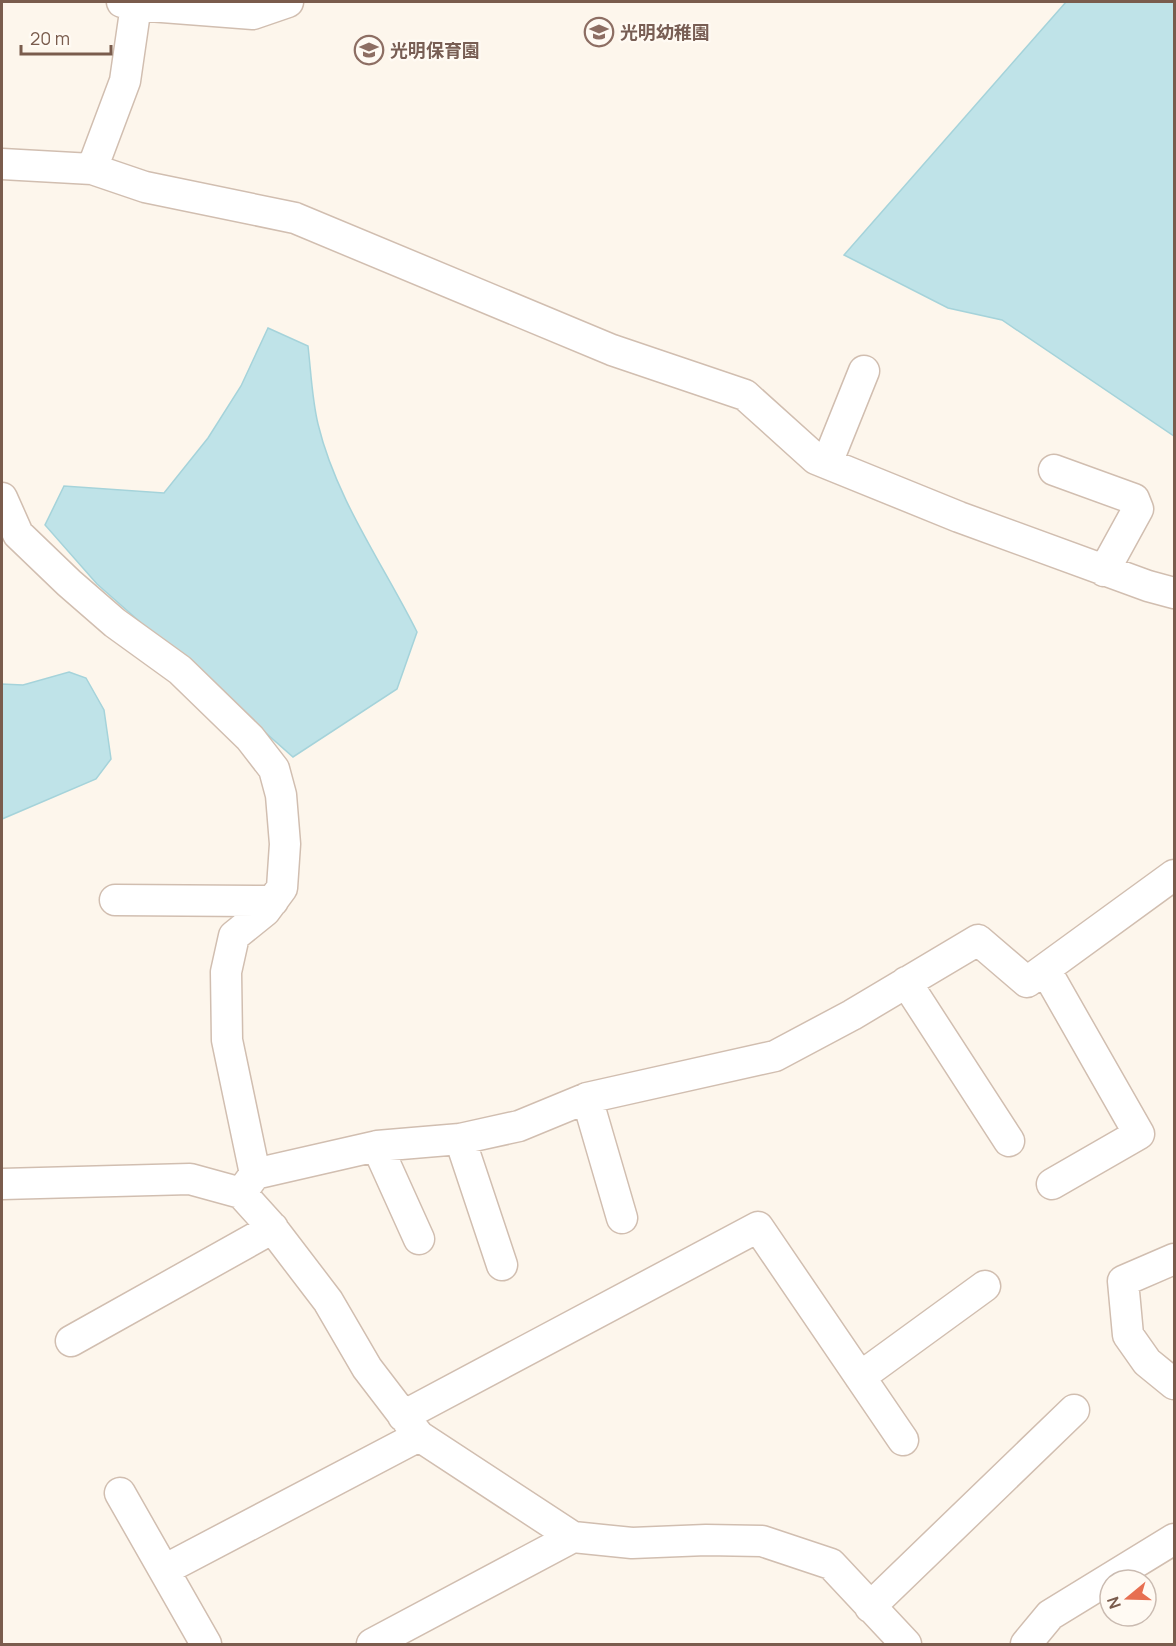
<svg xmlns="http://www.w3.org/2000/svg" width="1176" height="1646" font-family="Manrope,'Noto Sans JP',sans-serif">
<style>
.water{fill:#bfe3e8;stroke:#a5d3da;stroke-width:1.5}
.lines{fill:none;stroke-linecap:round;stroke-linejoin:round}
.minor-casing{stroke:#d1beb0;stroke-width:33}
.minor{stroke:#fff;stroke-width:30}
.labels{text-anchor:middle;dominant-baseline:central;stroke-width:4.5;stroke-linejoin:round;paint-order:stroke}
.education-label{font-size:18px;font-weight:bold;fill:#785e54;stroke:#fffaf3;text-anchor:start}
</style>
<rect width="100%" height="100%" fill="#fdf6ec"/>
<path class="water" d="M 1066,2 L 1174,2 L 1174,436 L 1002,320 L 948,308 L 844,255 Z
M 268,328 L 308,346 C 311,372 312,399 318,424 C 336,499 383,564 417,632 L 397,689 L 293,757 L 97,584 L 45,525 L 64,486 L 164,493 L 208,438 L 241,386 Z
M 69,672 L 86,678 L 104,710 L 111,759 L 96,779 L 2,819 L 2,684 L 23,685 Z"/>
<g class="lines">
<g class="minor-casing">
<path id="minor" d="M 122,2 L 136,5 L 253,14 L 288,2
M 2,164 L 92,169 L 145,187 L 295,218 L 612,350 L 745,395 L 816,459 L 959,517 L 1148,586 L 1174,593
M 92,169 L 125,81 L 136,5
M 827,463 L 864,371
M 1054,470 L 1134,499 L 1138,509 L 1104,571
M 2,498 L 18,534 L 69,583 L 115,623 L 180,670 L 250,738 L 274,769 L 281,795 L 285,844 L 282,888 L 265,911 L 234,936 L 226,972 L 227,1040 L 255,1174
M 115,900 L 273,901
M 1045,969 L 1139,1134 L 1052,1184
M 906,982 L 1009,1141
M 587,1098 L 622,1218
M 460,1139 L 502,1265
M 377,1146 L 419,1239
M 2,1184 L 190,1179 L 241,1193 L 270,1225 L 328,1301 L 367,1368 L 419,1436 L 573,1537 L 632,1543 L 706,1540 L 762,1541 L 831,1564 L 906,1644
M 241,1193 L 255,1174 L 377,1146 L 460,1139 L 519,1126 L 587,1098 L 775,1056 L 852,1015 L 978,940 L 1027,982 L 1174,875
M 1174,1259 L 1123,1281 L 1128,1335 L 1147,1362 L 1174,1384
M 71,1341 L 273,1228
M 860,1377 L 985,1286
M 403,1416 L 758,1227 L 903,1440
M 120,1493 L 206,1644
M 164,1570 L 419,1436
M 870,1607 L 1074,1410
M 372,1644 L 573,1537
M 1026,1644 L 1050,1615 L 1174,1539"/>
</g>
<use href="#minor" class="minor"/>
</g>
<defs>
<g id="school-ring" transform="scale(1.5)"><circle r="9.5" fill="#fffaf3" stroke="#8d6e63" stroke-width="1.5"/><path d="M0-5L7-2L0 1L-7-2ZM-4 1L0 2.5L4 1V4Q0 6-4 4Z" fill="#8d6e63"/></g>
</defs>
<g fill-rule="evenodd">
<use href="#school-ring" x="599" y="32"/>
<use href="#school-ring" x="369" y="50"/>
</g>
<g class="labels">
<g class="education-label">
<text x="620" y="32">光明幼稚園</text>
<text x="390" y="50">光明保育園</text>
</g>
</g>
<rect width="1176" height="1646" fill="none" stroke="#7a5c4d" stroke-width="6"/>
<g transform="translate(1128 1598) rotate(251)"><circle r="28" fill="#fffaf3" stroke="#cabbb1" stroke-width="1.5"/>
<path d="M0-4.5L10 22L0 15L-10 22Z" fill="#e76f51"/>
<text y="-9" font-size="16" font-weight="bold" text-anchor="middle" fill="#7a5c4d">N</text>
</g>
<path d="M21 45v9h90v-9" fill="none" stroke="#7a5c4d" stroke-width="3"/>
<text x="30" y="45" font-size="18" fill="#7a5c4d" stroke="#fffaf3" stroke-width="4.5" paint-order="stroke">20 m</text>
</svg>
